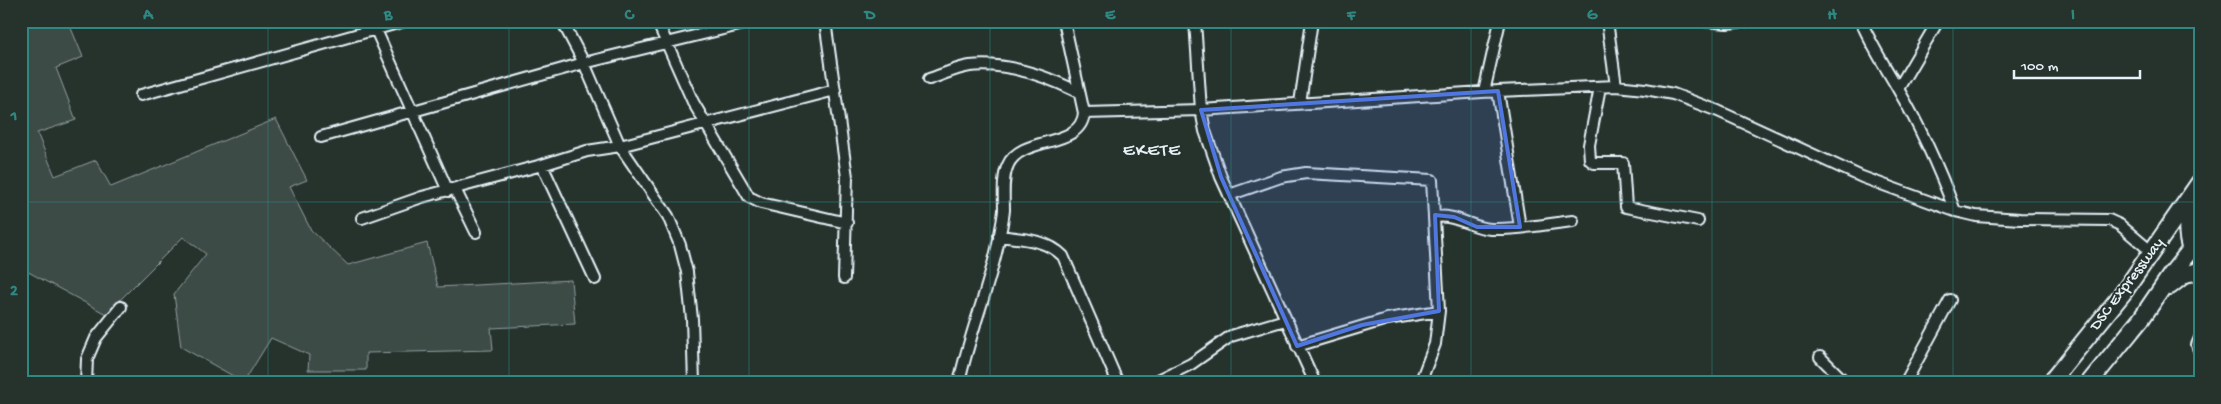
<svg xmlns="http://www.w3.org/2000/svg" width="2221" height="404" font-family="'Gochi Hand',sans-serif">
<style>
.green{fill:#3e4b47;stroke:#939ea0}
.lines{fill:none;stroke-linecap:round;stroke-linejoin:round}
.street-casing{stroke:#e8f1f8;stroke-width:14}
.primary-casing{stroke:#e8f1f8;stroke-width:20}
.street{stroke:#26332d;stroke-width:10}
.primary{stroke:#26332d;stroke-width:16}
.marked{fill:#5077e0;fill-opacity:0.2;stroke:#5077e0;stroke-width:4;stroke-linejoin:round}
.grid{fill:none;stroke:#308883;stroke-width:1;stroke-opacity:0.55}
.labels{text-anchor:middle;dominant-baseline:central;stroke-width:4;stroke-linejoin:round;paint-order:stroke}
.street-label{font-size:16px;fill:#e8f1f8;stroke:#26332d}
.quarter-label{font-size:19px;letter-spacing:1px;fill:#e8f1f8;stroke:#26332d}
.neatline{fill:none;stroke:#308883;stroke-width:2}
.grid-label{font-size:16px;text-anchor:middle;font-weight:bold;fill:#308883}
</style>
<rect width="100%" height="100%" fill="#26332d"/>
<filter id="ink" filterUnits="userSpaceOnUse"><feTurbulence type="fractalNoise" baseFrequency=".02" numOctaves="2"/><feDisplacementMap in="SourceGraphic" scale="10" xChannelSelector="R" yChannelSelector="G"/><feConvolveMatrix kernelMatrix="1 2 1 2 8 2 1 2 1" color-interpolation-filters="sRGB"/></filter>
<g filter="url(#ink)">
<path class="green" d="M 21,21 L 68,21 L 83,57 L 56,68 L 76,120 L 37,133 L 55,176 L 96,160 L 111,187 L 276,119 L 307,180 L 289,187 L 311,230 L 348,265 L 427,243 L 438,287 L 571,280 L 575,324 L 491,328 L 493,350 L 366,353 L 366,370 L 308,370 L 309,355 L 271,338 L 244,382 L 181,347 L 174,294 L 206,254 L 183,237 L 106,314 L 21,268 Z"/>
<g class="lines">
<g class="street-casing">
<path id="street" d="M 372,21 L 448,191
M 562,21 L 584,63 L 620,146 L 668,216 L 680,245 L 687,272 L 692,319 L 694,383
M 657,21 L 693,102 L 749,197 L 761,203 L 847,223
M 825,21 L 847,177 L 844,278
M 1195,21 L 1201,110 L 1205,131 L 1221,177 L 1315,383
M 1607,21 L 1616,86
M 1703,21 L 1727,23 L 1748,21
M 1861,21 C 1871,45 1885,66 1898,89 C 1921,128 1939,169 1955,211
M 929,79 C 942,75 956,68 970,66 C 1007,62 1046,76 1078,92
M 1600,87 L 1589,145 L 1590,160 L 1594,163 L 1623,163 L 1626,207 L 1698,221
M 1898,89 L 1938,21
M 1498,91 L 1520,227
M 1484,92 L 1500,21
M 141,95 L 405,21
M 1300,103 L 1312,21
M 1084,113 L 1201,110 L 1498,91 L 1616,86 L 1645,89 L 1673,94 L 1718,111 L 1862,177 L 1955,211 L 1976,216 L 2020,219 L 2109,220 L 2120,225 L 2153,253
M 321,137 L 584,63 L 756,21
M 542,165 L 595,279
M 455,189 L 476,232
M 1229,195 L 1281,177 L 1306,173 L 1432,180 L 1439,311 L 1435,344 L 1420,383
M 1435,217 C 1457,214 1471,228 1491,229 C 1518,230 1546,224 1573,221
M 362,218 L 422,197 L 542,165 L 587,151 L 620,146 L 835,90
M 999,236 C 1022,239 1046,239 1063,256 L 1118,383
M 2200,338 L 2197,345 L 2200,352
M 1297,346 L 1387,319 L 1439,311
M 1820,357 L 1846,383
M 86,383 L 87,359 L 96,338 L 121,307
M 959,383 C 969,335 988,291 998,244 C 1000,233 1003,221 1004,210 C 1004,196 1002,177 1008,165 C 1021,135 1081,149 1084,113 L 1064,21
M 1152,383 L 1191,364 L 1231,336 L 1285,320
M 1905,383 L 1950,300"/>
</g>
<g class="primary-casing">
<path id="primary" d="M 2191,250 C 2185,234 2187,217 2192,201
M 2170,286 L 2185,274 L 2200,271
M 2050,383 L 2123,293 L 2200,182
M 2089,383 L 2141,319 L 2173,272 L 2200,238"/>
</g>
<use href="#street" class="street"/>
<use href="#primary" class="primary"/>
</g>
</g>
<path class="marked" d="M 1498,91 L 1520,227 L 1477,227 L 1454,217 L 1435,215 L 1439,311 L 1362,325 L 1297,346 L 1221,177 L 1201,110 Z"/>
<path class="grid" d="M 268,21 L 268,383M 509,21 L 509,383M 749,21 L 749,383M 990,21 L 990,383M 1231,21 L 1231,383M 1471,21 L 1471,383M 1712,21 L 1712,383M 1953,21 L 1953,383M 21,202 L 2200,202"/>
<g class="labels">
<g class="street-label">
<text transform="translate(2128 285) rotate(-53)">DSC Expressway</text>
</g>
<g class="quarter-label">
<text x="1152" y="151">EKETE</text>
</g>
</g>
<rect width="2221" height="404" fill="none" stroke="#26332d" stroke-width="55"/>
<path d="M2014 70v8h126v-8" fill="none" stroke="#e8f1f8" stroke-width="2.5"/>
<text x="2021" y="70" font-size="15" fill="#e8f1f8" stroke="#26332d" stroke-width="4" paint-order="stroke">100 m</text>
<rect x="28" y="28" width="2166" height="348" class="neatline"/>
<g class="grid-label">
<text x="148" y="19">A</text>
<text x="388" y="19">B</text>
<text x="629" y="19">C</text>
<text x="870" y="19">D</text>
<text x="1110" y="19">E</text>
<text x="1351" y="19">F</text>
<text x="1592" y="19">G</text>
<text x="1832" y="19">H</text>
<text x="2073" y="19">I</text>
<text x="14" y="120">1</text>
<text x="14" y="295">2</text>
</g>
</svg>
